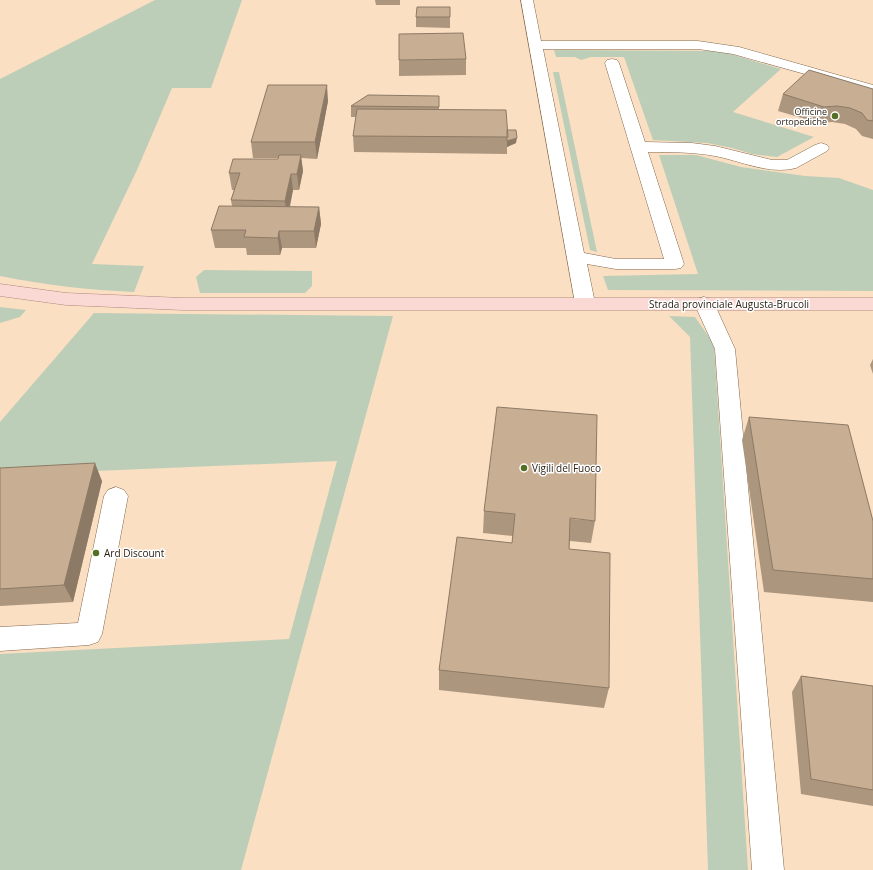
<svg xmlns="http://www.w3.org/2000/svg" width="873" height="870" viewBox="0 0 873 870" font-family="'Open Sans',sans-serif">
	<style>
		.green { fill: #bdceb8 }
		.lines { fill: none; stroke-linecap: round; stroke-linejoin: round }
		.minor-casing { stroke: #81684e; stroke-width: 1 }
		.major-casing { stroke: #b0877f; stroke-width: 1 }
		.minor { fill: #fff; fill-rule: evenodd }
		.major { fill: #fad8d4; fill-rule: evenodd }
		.wall { fill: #ac967e }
		.shaded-wall { fill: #8c7a66 }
		.building { fill: #c8ae92; stroke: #8c7a66 }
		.poi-dot { fill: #536f23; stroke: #fff; stroke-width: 1.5 }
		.labels { text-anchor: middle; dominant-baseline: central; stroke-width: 3; stroke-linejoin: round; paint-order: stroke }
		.far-poi-label { font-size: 9px; fill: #2b2116; stroke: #fff; text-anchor: end }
		.street-label { font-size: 10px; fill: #2b2116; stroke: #fff }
		.poi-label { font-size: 10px; fill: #2b2116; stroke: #fff; text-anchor: start }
	</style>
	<rect width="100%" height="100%" fill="#fbdfc2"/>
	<path class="green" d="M155 0H242L211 88H172L137 170 92 264 144 266 134 292C89 290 45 285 0 276V79Z
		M554 50 712 51 724 52 781 69 733 112 814 137 777 157 752 154 732 148 707 143 653 140 624 57H591L581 60 575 57H556Z
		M553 72H559L597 252 590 250Z
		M659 155H696L741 167 805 176 839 178 873 190V291L608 290 603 276 698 274Z
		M204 270 312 271V286L305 293H200L196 277Z
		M0 307 26 310 20 317 0 323Z
		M94 313 393 316 241 870H0V654L289 639 337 461 0 475V422Z
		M669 316 695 317 714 344 748 870H708L690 337Z"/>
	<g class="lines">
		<defs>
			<path id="minor" d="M521 0H533L541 41H698L739 47 873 85V93L733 54 698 49H543L584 253 616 259H664L605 63 607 60 612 59 617 60 619 63 645 142 692 143 715 146 772 160H787L815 145 821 143 827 145 829 148 827 151 796 168C769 175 741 161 715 156 693 152 670 152 648 152L684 264 681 268 675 269H616L587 264 595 303 592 307 585 309 578 307 575 303Z
				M704 297 711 299 714 303 735 349 784 870H752L715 349 694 303 697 299Z
				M116 487 124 490 128 496 102 634 98 642 89 645 0 651V627L78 623 104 496 108 490Z"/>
			<path id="major" d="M0 284 66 293 183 298H873V310H183L66 305 0 296Z"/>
		</defs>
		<use href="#minor" class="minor-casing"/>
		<use href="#major" class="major-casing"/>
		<use href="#minor" class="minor"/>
		<use href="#major" class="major"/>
	</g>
	<path class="wall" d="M375 0H400V5H376Z
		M450 7V28L416 27V17Z
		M466 59V75L399 76V60Z
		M873 89V139L862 136 856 129 845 124 832 122 819 123 778 111 783 94Z
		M439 96V110L507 130 516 143 507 147V154L354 152 353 136 356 117H351V106Z
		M328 101 317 159 301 158 303 171 299 190H293L290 207H319L321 224 316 248H282L280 255H247L246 248H215L211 230 232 206 231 200 234 190H232L229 173 278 159V158H253L251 142Z
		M873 359V374L870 365Z
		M749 417 873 521V602L764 592 742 440Z
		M0 468 102 481 73 602 0 606Z
		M484 511 595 521 591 543 570 541 569 549 609 688 604 708 439 690V670L512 543 513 536 483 533Z
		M801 676 873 686V806L801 794 792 692Z"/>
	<path class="shaded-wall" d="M327 85 328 101 317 159 315 142Z
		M517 138 516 143 507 147V141Z
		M301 155 303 171 299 190 297 174Z
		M291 174 293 190 287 218 285 201Z
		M319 207 321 224 316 248 314 231Z
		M279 231 282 248 280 255 278 238Z
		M95 463 102 481 73 602 64 585Z"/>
	<path class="building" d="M417 7H450V17H416Z
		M463 33 466 59 399 60V34Z
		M809 70 873 89V121L867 120 862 113 850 108 837 106 824 107 783 94Z
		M268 85H327L315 142H251Z
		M368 95 439 96V107L351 106Z
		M357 109 506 110 508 137 353 136Z
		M507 130H516L517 138 507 141Z
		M279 155H301L297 174H291L285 201 231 200 240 173H229L233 159H278Z
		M219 206 319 207 314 231H279L278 238 244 237 246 230H211Z
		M497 407 597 415 595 521 570 518 569 549 610 553 609 688 439 670 457 537 512 543 515 514 484 511Z
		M749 417 848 425 873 521V579L773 570Z
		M95 463 64 585 0 589V468Z
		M801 676 873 686V790L811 779Z"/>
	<g class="poi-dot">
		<circle cx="835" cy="116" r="4"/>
		<circle cx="524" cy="468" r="4"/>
		<circle cx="96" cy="553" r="4"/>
	</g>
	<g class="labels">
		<g class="far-poi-label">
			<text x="827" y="111">Officine<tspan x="827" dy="10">ortopediche</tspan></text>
		</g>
		<g class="street-label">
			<text x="729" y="304">Strada provinciale Augusta-Brucoli</text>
		</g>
		<g class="poi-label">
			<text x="532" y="468">Vigili del Fuoco</text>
			<text x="104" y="553">Ard Discount</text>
		</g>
	</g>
</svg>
